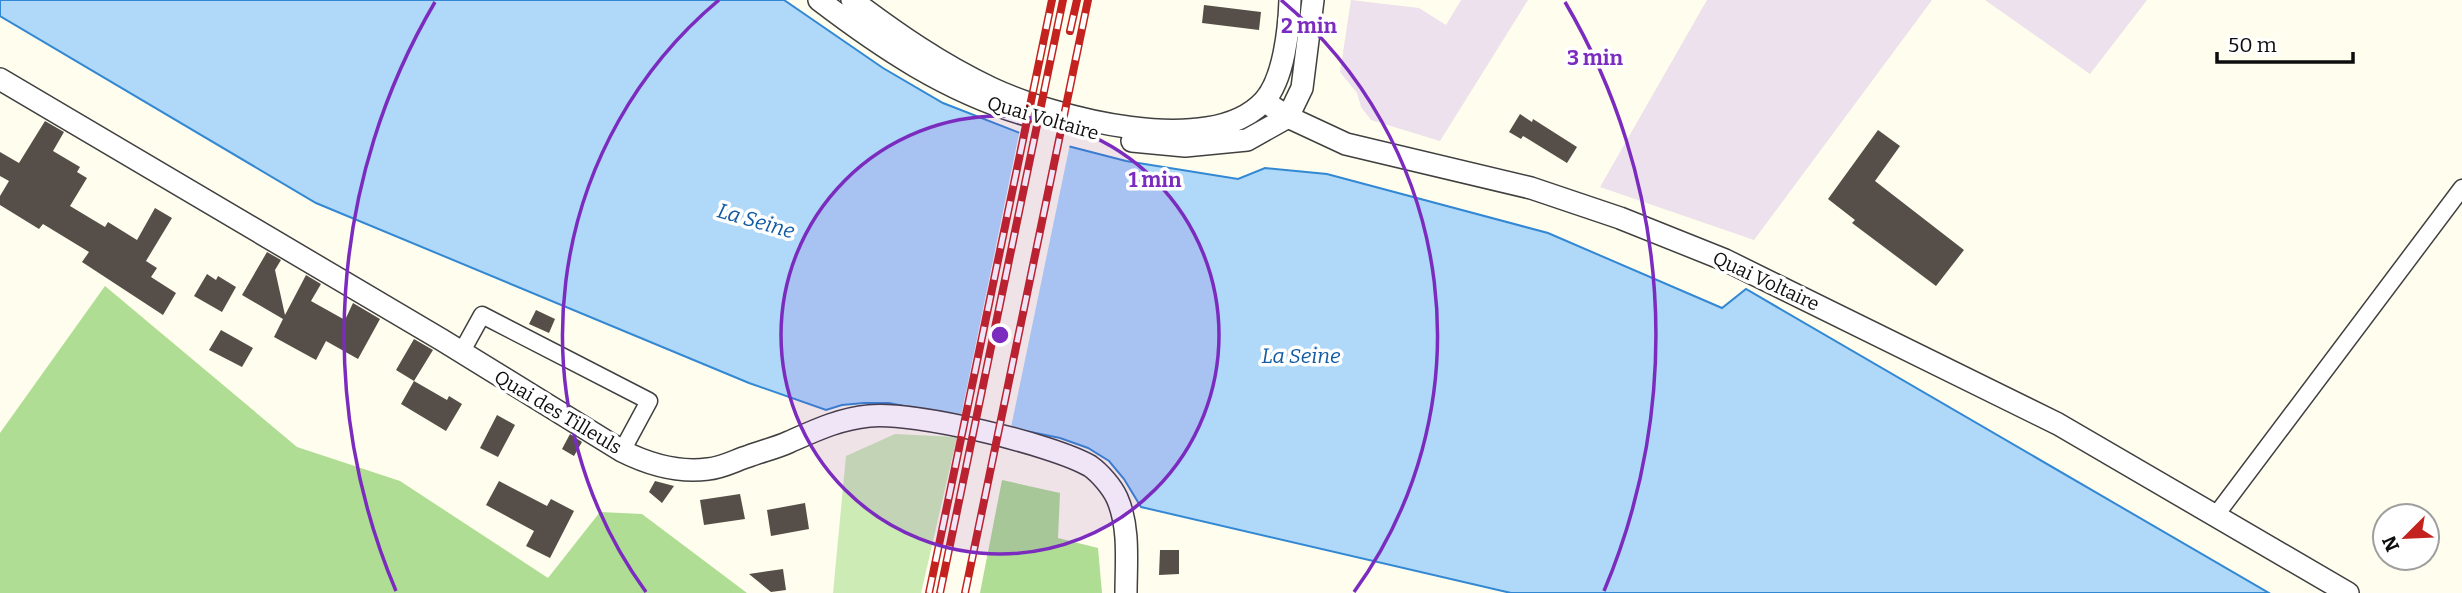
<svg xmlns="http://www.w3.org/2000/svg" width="2462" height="593" viewBox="0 0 2462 593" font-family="Bitter,serif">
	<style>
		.industrial { fill: #ece1ec }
		.green { fill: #cdebb5 }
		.forest { fill: #afdd94 }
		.water { fill: #afd8f9; stroke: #3388d3; stroke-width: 2 }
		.pier { fill: #fffded }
		.building { fill: #564f49 }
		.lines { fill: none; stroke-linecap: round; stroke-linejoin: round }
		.minor-casing { stroke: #404040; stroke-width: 19 }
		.tertiary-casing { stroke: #404040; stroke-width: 24 }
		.minor { stroke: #fff; stroke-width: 16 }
		.tertiary { stroke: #fff; stroke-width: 21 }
		.rail-casing { stroke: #c3221f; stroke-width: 8 }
		.rail { stroke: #fff; stroke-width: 5; stroke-dasharray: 16; stroke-linecap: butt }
		.ring { fill: none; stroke: #7b2cbf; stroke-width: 3.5 }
		.labels { text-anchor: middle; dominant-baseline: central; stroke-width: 7; stroke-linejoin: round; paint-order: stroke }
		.street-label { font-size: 19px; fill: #0d0d0d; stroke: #fff }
		.water-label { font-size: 21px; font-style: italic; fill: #115aa4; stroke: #fff }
		.centre { fill: #7b2cbf; stroke: #fff; stroke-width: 3.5 }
		.ring-label { font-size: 21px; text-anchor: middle; font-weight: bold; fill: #7b2cbf; stroke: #fff; stroke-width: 7; stroke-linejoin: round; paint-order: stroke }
	</style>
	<rect width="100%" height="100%" fill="#fffded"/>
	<path class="industrial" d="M1351 0 1419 8 1446 25 1461 0H1528L1440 141 1371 120 1361 107 1357 93 1340 72Z
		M1707 0H1932L1754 240 1600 187Z
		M1985 0H2147L2090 74Z"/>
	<path class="green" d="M895 434 957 437 921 593H833L846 456Z"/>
	<path class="forest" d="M105 286 297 447 400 481 548 578 600 512 642 514 747 593H0V433Z
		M1002 480 1060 493 1058 538 1098 548 1102 593H980Z"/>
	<path class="water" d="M0 0H784L883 68 943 103 1025 135 1126 161 1238 179 1265 168 1327 174 1548 233 1722 308 1746 289 2269 593H1511L1141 507 1124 479 1109 461 1088 448 1060 438 889 403H864L842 405 826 410 749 383 316 203 0 16Z"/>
	<path class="pier" d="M1020 129 1070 144 1010 432 960 421Z"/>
	<path class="building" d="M1204 5 1261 12 1259 30 1202 23Z
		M1520 114 1532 122 1533 119 1577 147 1567 163 1523 136 1521 139 1509 132Z
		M45 121 64 132 53 151 80 167 77 172 87 178 70 206 105 227 108 222 137 240 155 208 172 218 146 261 157 268 151 277 176 293 163 315 82 262 89 252 43 224 39 229 0 205V196L9 181 0 176V152L19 163Z
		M1878 130 1900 146 1875 181 1964 250 1936 286 1852 223 1855 220 1828 199Z
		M267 252 281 260 275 270 285 315 306 275 321 284 311 301 345 320 353 303 380 319 358 359 326 341 316 360 274 337 283 319 242 295Z
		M207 274 216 280 218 276 236 287 222 312 194 296Z
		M536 310 555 319 549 333 529 324Z
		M221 330 253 348 242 367 209 350Z
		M414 339 433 350 414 381 396 370Z
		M414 381 447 400 449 396 462 404 446 431 401 404Z
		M497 415 515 425 498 457 480 448Z
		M570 434 582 442 574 456 562 449Z
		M499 481 547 506 551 499 574 511 550 558 526 546 534 531 486 505Z
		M655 481 674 486 662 503 649 492Z
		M740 494 745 519 704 525 700 500Z
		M805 503 809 529 771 536 767 510Z
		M1160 550H1179V574L1159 575Z
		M783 569 786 590 771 592 749 574Z"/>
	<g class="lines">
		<defs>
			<path id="minor" d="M461 353 482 315 649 401 622 451
				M2216 515 2462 188"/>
			<path id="tertiary" d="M819 0C882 48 946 91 1023 114
				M852 0C896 33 940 64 991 88 1053 117 1210 160 1264 101 1284 79 1289 29 1290 0
				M0 79 442 340 622 451C648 464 678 473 708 469 722 468 736 460 749 456 762 451 776 448 789 442 816 430 839 419 869 416 913 411 1052 444 1090 466 1100 473 1112 487 1117 498 1130 527 1126 563 1126 593
				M1264 101 1288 117 1346 144 1531 188 1620 218 1725 260 2058 424 2348 593
				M1288 117 1302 88 1313 0
				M1132 141 1185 146 1247 140 1288 117"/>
		</defs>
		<use href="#minor" class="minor-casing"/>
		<use href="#tertiary" class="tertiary-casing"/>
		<use href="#minor" class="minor"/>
		<use href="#tertiary" class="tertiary"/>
		<defs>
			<path id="rail" d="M1070 31 1077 0
				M929 593 1052 0
				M940 593 1063 0
				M965 593 1088 0"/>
		</defs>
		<use href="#rail" class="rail-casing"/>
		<use href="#rail" class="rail"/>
	</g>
	<circle cx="1000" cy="335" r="219" fill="#7b2cbf" fill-opacity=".12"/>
	<g class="ring">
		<circle cx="1000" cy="335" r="219"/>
		<path d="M646 592A437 437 0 0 1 719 0M1281 0A437 437 0 0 1 1354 592"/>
		<path d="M396 591A656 656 0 0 1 435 2M1565 2A656 656 0 0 1 1604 591"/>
	</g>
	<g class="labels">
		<g class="street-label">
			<text transform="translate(1043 118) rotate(16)">Quai Voltaire</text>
			<text transform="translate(1766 281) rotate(25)">Quai Voltaire</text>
			<text transform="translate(558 412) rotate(31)">Quai des Tilleuls</text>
		</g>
		<g class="water-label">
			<text transform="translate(756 221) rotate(16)">La Seine</text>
			<text x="1301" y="356">La Seine</text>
		</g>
	</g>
	<circle cx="1000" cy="335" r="10" class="centre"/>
	<g class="ring-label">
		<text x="1309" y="33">2 min</text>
		<text x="1595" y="65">3 min</text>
		<text x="1155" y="187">1 min</text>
	</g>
	<g transform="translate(2406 537) rotate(246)"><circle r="33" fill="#ffffff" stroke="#9e9e9e" stroke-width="2"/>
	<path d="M0-5L12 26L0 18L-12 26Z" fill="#c3221f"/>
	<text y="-10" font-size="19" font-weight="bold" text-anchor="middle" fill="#0d0d0d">N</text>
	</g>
	<path d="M2217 52v10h136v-10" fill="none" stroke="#0d0d0d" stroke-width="3.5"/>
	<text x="2228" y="52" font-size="21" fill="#0d0d0d" stroke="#ffffff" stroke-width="5" paint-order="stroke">50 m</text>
</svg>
